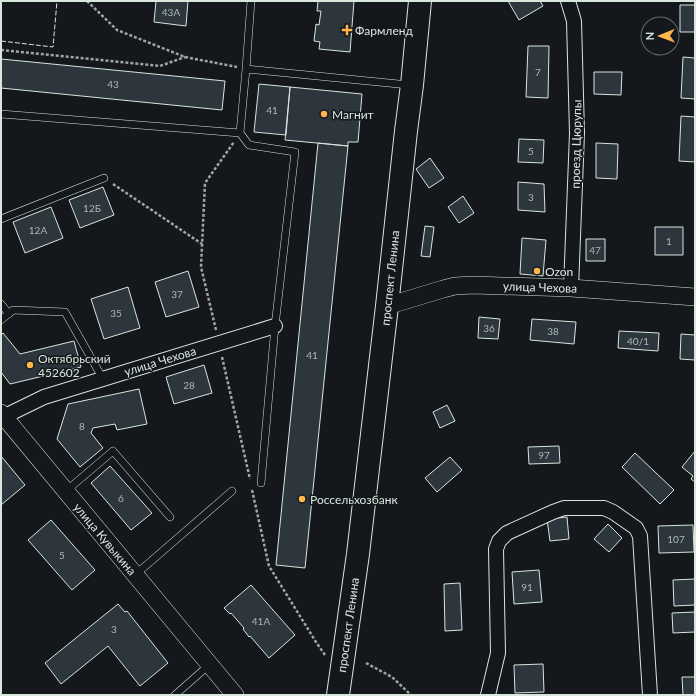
<svg xmlns="http://www.w3.org/2000/svg" width="696" height="696" viewBox="0 0 696 696" font-family="Lato,sans-serif">
	<style>
		.building { fill: #2c363c; stroke: #d8e6dc }
		.lines { fill: none; stroke-linecap: round; stroke-linejoin: round }
		.service-casing { stroke: #d8e6dc; stroke-width: 8 }
		.minor-casing { stroke: #d8e6dc; stroke-width: 16 }
		.tertiary-casing { stroke: #d8e6dc; stroke-width: 18 }
		.primary-casing { stroke: #d8e6dc; stroke-width: 24 }
		.path { stroke: #9da8a2; stroke-width: 2.5; stroke-dasharray: 3 2; stroke-linecap: butt }
		.service { stroke: #14181c; stroke-width: 7 }
		.minor { stroke: #14181c; stroke-width: 14 }
		.tertiary { stroke: #14181c; stroke-width: 17 }
		.primary { stroke: #14181c; stroke-width: 22 }
		.fence { stroke: #d8e6dc; stroke-width: 1; stroke-dasharray: 5 2; stroke-linecap: butt }
		.poi-dot { fill: #ffb74d; stroke: #14181c; stroke-width: 1.5 }
		.labels { text-anchor: middle; dominant-baseline: central; stroke-width: 3; stroke-linejoin: round; paint-order: stroke }
		.number-label { font-size: 10px; fill: #adbab4 }
		.poi-label { font-size: 12px; fill: #d8e6dc; stroke: #14181c; text-anchor: start }
		.street-label { font-size: 12px; fill: #d8e6dc; stroke: #14181c }
	</style>
	<rect width="100%" height="100%" fill="#14181c"/>
	<path class="building" d="M156 1H188L186 26 154 22Z
		M318 1H354L350 52 319 49 320 42 314 41 316 24 319 25 321 11H317Z
		M508 1H540L543 6 519 20Z
		M680 5H695V32H680Z
		M528 46H549L548 98 526 97Z
		M683 57 695 58V99L681 98Z
		M1 59 225 81 222 110 1 88Z
		M594 72H622L621 95 594 94Z
		M259 84 290 87 286 135 254 132Z
		M290 87 362 94 358 142H348V146L285 140Z
		M681 116 695 117V162L679 161Z
		M519 139 544 140 543 163 518 162Z
		M318 143 348 146 305 568 276 565Z
		M596 143 618 144 617 179 596 178Z
		M430 158 444 178 429 188 416 169Z
		M518 182 544 184 545 212 518 210Z
		M103 187 114 215 80 228 69 200Z
		M463 196 474 213 459 223 448 207Z
		M51 207 63 238 25 253 13 222Z
		M425 226 434 227 430 257 421 256Z
		M655 227H683V255H655Z
		M522 238 546 240 543 276 520 274Z
		M586 239H605V261H586Z
		M188 271 199 307 166 317 155 282Z
		M128 287 140 328 104 339 91 299Z
		M479 317 500 319 498 339 478 338Z
		M532 319 576 322 574 344 530 340Z
		M619 331 659 333 658 351 618 348Z
		M3 333 20 354 74 341 81 367 10 384 1 372V335Z
		M681 334 695 335V360L680 359Z
		M204 365 212 393 174 404 166 377Z
		M139 389 147 424 117 430 115 424 93 428 91 433 103 448 80 467 57 439 68 404Z
		M447 405 455 421 440 428 433 412Z
		M559 446 560 463 529 464 528 447Z
		M695 451V482L691 479 693 476 682 467Z
		M635 453 674 490 660 504 622 467Z
		M1 456 25 485 1 505Z
		M450 457 462 470 437 492 425 478Z
		M110 466 152 513 131 530 91 483Z
		M567 517 569 539 550 541 547 519Z
		M51 520 95 570 72 590 28 540Z
		M608 524 622 538 609 552 594 539Z
		M693 525 694 552 659 553 658 526Z
		M539 570 542 602 514 604 512 572Z
		M695 579V605L674 606 673 580Z
		M460 583 462 630 445 631 444 584Z
		M251 585 295 635 269 658 250 636 249 637 243 629 244 628 231 613 230 614 224 608Z
		M118 604 125 612 127 611 168 663 140 686 108 646 61 684 45 663Z
		M695 612V632L673 633 672 613Z
		M543 664 544 692 515 693 514 665Z
		M682 677H695V695H683Z"/>
	<g class="lines">
		<defs>
			<path id="service" d="M251 1 246 69 240 133 249 145 295 152 275 326 261 483
				M246 69 409 85
				M1 114 240 133
				M1 219 104 178
				M1 304 9 314
				M1 320 13 310 65 312 103 379
				M66 491 113 451 170 517
				M135 575 232 491
				M175 695 209 665"/>
			<path id="minor" d="M568 1 574 21 577 133 571 288
				M1 418 44 397 275 326
				M488 695 498 653 496 549 499 541 507 533 553 512 564 508H604L613 512 636 528 640 536 650 695"/>
			<path id="tertiary" d="M387 306 443 289 455 286 473 285 571 288 695 297
				M1 413 210 665 235 695"/>
			<path id="primary" d="M338 695 358 554 387 306 406 131 412 85 420 1"/>
		</defs>
		<use href="#service" class="service-casing"/>
		<use href="#minor" class="minor-casing"/>
		<use href="#tertiary" class="tertiary-casing"/>
		<use href="#primary" class="primary-casing"/>
		<path class="path" d="M87 1 117 30 185 57 237 67
			M1 50 160 66 185 57
			M113 184 202 244
			M216 330 201 267 205 183 234 142
			M222 357 250 479
			M252 490 269 566 316 642 325 655
			M366 663 392 677 411 695"/>
		<use href="#service" class="service"/>
		<use href="#minor" class="minor"/>
		<use href="#tertiary" class="tertiary"/>
		<use href="#primary" class="primary"/>
		<path class="fence" d="M1 41 53 47 57 1"/>
	</g>
	<g class="poi-dot">
		<path d="M345 24h4v4h4v4h-4v4h-4v-4h-4v-4h4z"/>
		<circle cx="324" cy="114" r="4"/>
		<circle cx="537" cy="271" r="4"/>
		<circle cx="30" cy="365" r="4"/>
		<circle cx="302" cy="499" r="4"/>
	</g>
	<g class="labels">
		<g class="number-label">
			<text x="171" y="12">43А</text>
			<text x="538" y="72">7</text>
			<text x="113" y="84">43</text>
			<text x="272" y="110">41</text>
			<text x="531" y="151">5</text>
			<text x="531" y="197">3</text>
			<text x="92" y="208">12Б</text>
			<text x="38" y="230">12А</text>
			<text x="669" y="241">1</text>
			<text x="595" y="250">47</text>
			<text x="177" y="294">37</text>
			<text x="116" y="313">35</text>
			<text x="489" y="328">36</text>
			<text x="553" y="331">38</text>
			<text x="638" y="341">40/1</text>
			<text x="312" y="355">41</text>
			<text x="189" y="385">28</text>
			<text x="82" y="426">8</text>
			<text x="544" y="455">97</text>
			<text x="121" y="498">6</text>
			<text x="676" y="539">107</text>
			<text x="62" y="555">5</text>
			<text x="527" y="587">91</text>
			<text x="261" y="621">41А</text>
			<text x="114" y="629">3</text>
		</g>
		<g class="poi-label">
			<text x="355" y="30">Фармленд</text>
			<text x="332" y="114">Магнит</text>
			<text x="545" y="271">Ozon</text>
			<text x="38" y="358">Октябрьский<tspan x="38" dy="14">452602</tspan></text>
			<text x="310" y="499">Россельхозбанк</text>
		</g>
		<g class="street-label">
			<text transform="translate(576 144) rotate(-89)">проезд Цюрупы</text>
			<text transform="translate(390 278) rotate(-84)">проспект Ленина</text>
			<text transform="translate(540 287) rotate(2)">улица Чехова</text>
			<text transform="translate(160 361) rotate(-17)">улица Чехова</text>
			<text transform="translate(105 539) rotate(50)">улица Кувыкина</text>
			<text transform="translate(348 625) rotate(-82)">проспект Ленина</text>
		</g>
	</g>
	<rect width="696" height="696" fill="none" stroke="#d8e6dc" stroke-width="4"/>
	<g transform="translate(660 36) rotate(269)"><circle r="19" fill="#14181c" stroke="#626a69"/>
	<path d="M0-3L7 15L0 10L-7 15Z" fill="#ffb74d"/>
	<text y="-6" font-size="11" font-weight="bold" text-anchor="middle" fill="#d8e6dc">N</text>
	</g>
</svg>
